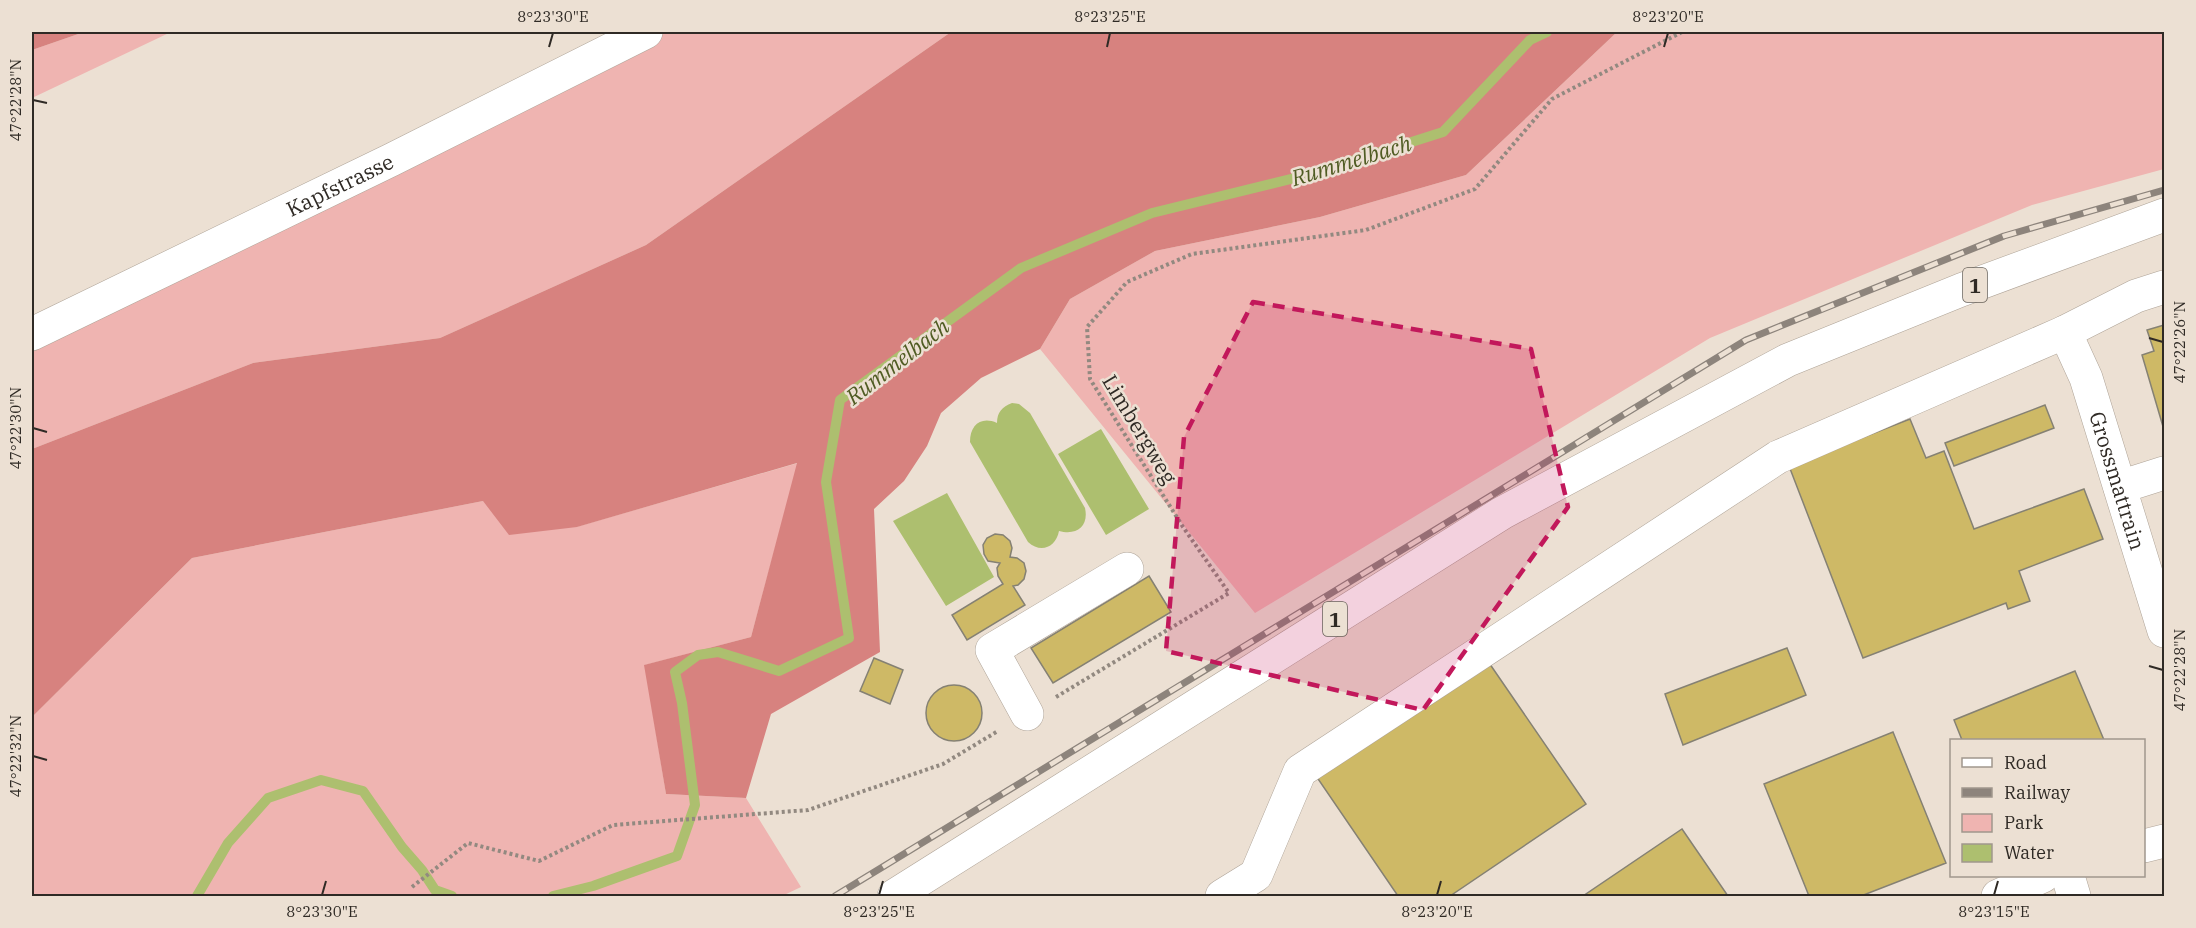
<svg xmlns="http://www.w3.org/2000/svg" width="2196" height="928" viewBox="0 0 2196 928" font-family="'IBM Plex Serif',serif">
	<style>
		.green { fill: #efb4b1 }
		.forest { fill: #d7827f }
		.water { fill: #adbf6f }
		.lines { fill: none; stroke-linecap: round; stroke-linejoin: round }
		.stream { stroke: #adbf6f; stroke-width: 10 }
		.building { fill: #ceb966; stroke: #858173; stroke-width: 1.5 }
		.minor-casing { stroke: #afa498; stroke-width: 34 }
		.major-casing { stroke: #afa498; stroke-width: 34 }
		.path { stroke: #928980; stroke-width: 4; stroke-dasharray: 3 3; stroke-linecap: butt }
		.minor { stroke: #fff; stroke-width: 33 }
		.major { stroke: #fff; stroke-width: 33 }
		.rail-casing { stroke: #8d847c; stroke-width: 7 }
		.rail { stroke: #ece0d3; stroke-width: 4.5; stroke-dasharray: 14; stroke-linecap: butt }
		.marked { fill: #c2185b; fill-opacity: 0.2; stroke: #c2185b; stroke-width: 4.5; stroke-dasharray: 12 8; stroke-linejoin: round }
		.ticks { fill: none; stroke: #2f2a25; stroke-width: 2 }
		.labels { text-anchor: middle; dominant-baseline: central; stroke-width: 5; stroke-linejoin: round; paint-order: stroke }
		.shield { fill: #ece0d3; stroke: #686159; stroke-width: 1.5 }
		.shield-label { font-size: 20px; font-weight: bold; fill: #2f2a25 }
		.street-label { font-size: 21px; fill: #2f2a25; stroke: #ece0d3 }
		.water-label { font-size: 22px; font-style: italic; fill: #505c23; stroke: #ece0d3 }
		.neatline { fill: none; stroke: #2f2a25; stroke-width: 2 }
		.ticks-label { font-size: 15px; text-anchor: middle; fill: #2f2a25 }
	</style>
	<rect width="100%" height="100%" fill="#ece0d3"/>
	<path class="green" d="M84 32H171L32 98V50Z
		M646 32H951L646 245 440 338 253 363 32 449V334Z
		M1617 32H2164V169L2032 205 1710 338 1255 613 1040 349 1070 299 1155 251 1320 217 1466 175Z
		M798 463 751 637 645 665 666 794 746 798 801 887 782 896H32V717L192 558 483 501 576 527Z"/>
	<path class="forest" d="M32 32H84L32 50Z
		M951 32H1617L1466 175 1320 217 1155 251 1070 299 1040 349 981 378 941 413 927 446 904 481 874 509 880 652 771 714 746 798 666 794 644 665 751 637 797 463 577 527 509 535 483 501 192 558 32 717V449L253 363 440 338 646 245Z"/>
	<path class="water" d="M1012 403 1019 404 1030 413 1085 508C1089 526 1077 536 1059 531 1056 547 1041 554 1028 542L970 442C970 425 981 416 997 423 997 412 1002 407 1012 403Z
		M1101 429 1149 509 1106 535 1058 454Z
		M947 493 994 577 946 606 893 521Z"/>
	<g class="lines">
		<path class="stream" d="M197 896 228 843 268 798 321 780 363 791 402 847 422 870 435 890 452 896
			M553 896 593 886 677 856 695 805 682 703 675 672 698 655 718 652 779 671 849 638 826 482 840 400 1021 268 1152 213 1311 174 1443 132 1530 40 1547 32"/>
	</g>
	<path class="building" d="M2164 325V430L2142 355 2154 351 2147 330Z
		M2045 405 2054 428 1954 466 1945 443Z
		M1910 419 1926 458 1944 451 1974 529 2084 489 2103 539 2019 571 2030 601 2008 609 2006 603 1863 658 1789 466Z
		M995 534 1003 535 1010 541 1012 548 1010 557 1017 558 1024 563 1026 571 1024 579 1018 585 1013 586 1025 605 967 640 952 615 1003 584 998 576 997 568 1000 563 988 561 984 554 983 545 987 538Z
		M1149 576 1171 612 1053 683 1031 648Z
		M1787 648 1806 695 1683 745 1665 694Z
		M1485 657 1586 804 1450 896H1398L1314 773Z
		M874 658 903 670 890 704 860 691Z
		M2075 671 2104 740H1962L1954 720Z
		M926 713a28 28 0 1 1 56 0a28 28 0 1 1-56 0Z
		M1893 732 1946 863 1861 896H1809L1764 784Z
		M1682 829 1728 896H1583Z"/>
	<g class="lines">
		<defs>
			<g id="minor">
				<path id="s1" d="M2065 332 2086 378 2164 631"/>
				<path id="s2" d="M32 334 391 160 646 32"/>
				<path d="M2120 487 2164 473"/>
				<path d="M1027 714 992 650 1127 569"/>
				<path d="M2144 846 2164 841"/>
				<path d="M2068 876 2074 896"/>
				<path d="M1222 896 1256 875 1300 771 1778 457 2065 332 2136 296 2164 287"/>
				<path d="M1998 896 2043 876"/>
			</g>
			<path id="major" d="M894 896 1502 513 1788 360 1961 290 2164 215"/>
		</defs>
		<use href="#minor" class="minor-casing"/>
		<use href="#major" class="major-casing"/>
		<path class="path" d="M1056 697 1229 593 1183 527 1090 379 1087 327 1127 282 1192 254 1366 230 1475 189 1552 99 1682 32
			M412 887 468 843 539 861 613 825 808 810 943 764 998 731"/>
		<use href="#minor" class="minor"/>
		<use href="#major" class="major"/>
		<defs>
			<path id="rail" d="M835 896 1746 340 2004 236 2164 190"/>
		</defs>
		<use href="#rail" class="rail-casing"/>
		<use href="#rail" class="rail"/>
	</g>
	<path class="marked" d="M1253 302 1531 349 1568 507 1423 710 1166 651 1184 437Z"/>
	<path class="ticks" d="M549 47 553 33M1107 47 1110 33M1664 47 1668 33M33 100 47 103M2149 338 2163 342M33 428 47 432M2149 666 2163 670M33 756 47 760M322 895 326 881M879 895 883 881M1437 895 1441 881M1994 895 1998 881"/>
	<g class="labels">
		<g class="shield">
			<rect x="1963" y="268" width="24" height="34" rx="4.5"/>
			<rect x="1323" y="602" width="24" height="34" rx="4.5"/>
		</g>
		<g class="shield-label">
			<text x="1975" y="285">1</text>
			<text x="1335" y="619">1</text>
		</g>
		<g class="street-label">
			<text stroke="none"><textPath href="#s2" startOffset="342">Kapfstrasse</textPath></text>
			<text transform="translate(1140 429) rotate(59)">Limbergweg</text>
			<text stroke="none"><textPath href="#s1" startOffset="158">Grossmattrain</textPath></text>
		</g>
		<g class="water-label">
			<text transform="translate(1351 160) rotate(-17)">Rummelbach</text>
			<text transform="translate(897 361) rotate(-38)">Rummelbach</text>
		</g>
	</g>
	<rect width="2196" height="928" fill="none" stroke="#ece0d3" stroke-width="66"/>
	<rect x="1950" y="739" width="195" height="138" fill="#ece0d3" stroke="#a0978d" stroke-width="1.5"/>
	<rect x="1962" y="758" width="30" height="9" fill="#ffffff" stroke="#a0978d" stroke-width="1.5"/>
	<text x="2004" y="769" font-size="18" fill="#2f2a25">Road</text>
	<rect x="1962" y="788" width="30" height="9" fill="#8d847c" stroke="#a0978d" stroke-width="1.5"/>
	<text x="2004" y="799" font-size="18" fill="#2f2a25">Railway</text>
	<rect x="1962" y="814" width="30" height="18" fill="#efb4b1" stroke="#a0978d" stroke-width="1.5"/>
	<text x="2004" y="829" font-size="18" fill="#2f2a25">Park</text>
	<rect x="1962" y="844" width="30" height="18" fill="#adbf6f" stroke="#a0978d" stroke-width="1.5"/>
	<text x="2004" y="859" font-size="18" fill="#2f2a25">Water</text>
	<rect x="33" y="33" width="2130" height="862" class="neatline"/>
	<g class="ticks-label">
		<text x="553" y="22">8°23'30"E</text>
		<text x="1110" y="22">8°23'25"E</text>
		<text x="1668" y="22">8°23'20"E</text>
		<text transform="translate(16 100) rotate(-90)" y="5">47°22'28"N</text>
		<text transform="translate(2180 342) rotate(-90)" y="5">47°22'26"N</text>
		<text transform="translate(16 428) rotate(-90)" y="5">47°22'30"N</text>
		<text transform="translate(2180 670) rotate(-90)" y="5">47°22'28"N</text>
		<text transform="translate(16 756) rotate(-90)" y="5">47°22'32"N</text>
		<text x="322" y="917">8°23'30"E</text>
		<text x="879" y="917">8°23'25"E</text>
		<text x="1437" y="917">8°23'20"E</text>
		<text x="1994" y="917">8°23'15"E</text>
	</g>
</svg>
